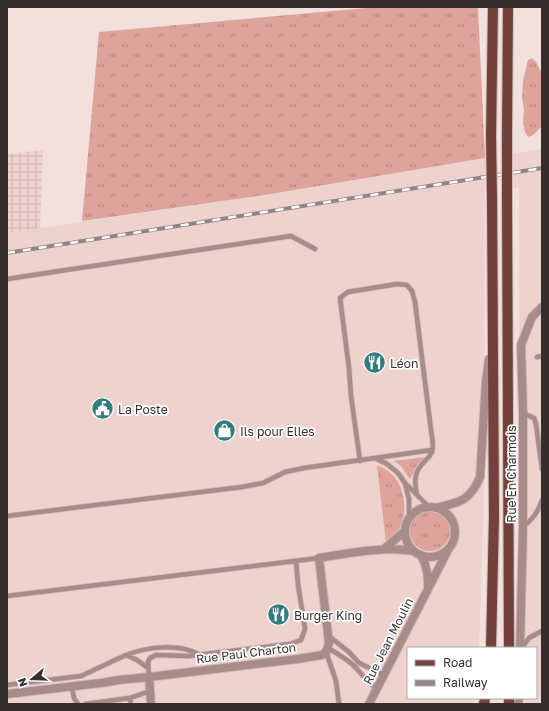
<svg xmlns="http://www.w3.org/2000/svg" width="549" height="711" viewBox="0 0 549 711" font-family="'Golos Text',sans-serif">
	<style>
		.built { fill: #edd2ce }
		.industrial { fill: url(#industrial-grid) }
		.grass { fill: url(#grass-tufts) }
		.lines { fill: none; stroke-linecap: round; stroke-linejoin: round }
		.lane-casing { stroke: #ccbcba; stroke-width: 6 }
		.street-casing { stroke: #ccbcba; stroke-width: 10 }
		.primary-casing { stroke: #ccbcba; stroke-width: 12 }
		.lane { stroke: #a98b87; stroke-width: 4.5 }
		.street { stroke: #a98b87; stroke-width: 8 }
		.primary { stroke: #74423c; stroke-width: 10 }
		.rail-casing { stroke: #928583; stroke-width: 4 }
		.rail { stroke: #fff; stroke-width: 2.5; stroke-dasharray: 8; stroke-linecap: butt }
		.primary-bridge-casing { stroke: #ccbcba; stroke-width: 12; stroke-linecap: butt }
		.primary-bridge { stroke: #74423c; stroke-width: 10 }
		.labels { text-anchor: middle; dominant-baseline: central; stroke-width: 3.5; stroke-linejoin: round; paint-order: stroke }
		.poi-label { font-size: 12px; fill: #352e2d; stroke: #fff; text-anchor: start }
		.street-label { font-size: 12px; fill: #352e2d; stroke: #fff }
	</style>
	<defs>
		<pattern id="industrial-grid" width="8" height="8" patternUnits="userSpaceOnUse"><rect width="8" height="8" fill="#edd2ce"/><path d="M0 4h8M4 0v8" fill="none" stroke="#ccb5b1"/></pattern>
		<pattern id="grass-tufts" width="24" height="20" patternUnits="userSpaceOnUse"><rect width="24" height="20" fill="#dea49c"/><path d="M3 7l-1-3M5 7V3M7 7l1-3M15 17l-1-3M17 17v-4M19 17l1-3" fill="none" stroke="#b58680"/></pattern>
	</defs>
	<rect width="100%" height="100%" fill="#f2e0dd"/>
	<path class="built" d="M542 149V704H525V698H536V648H524L519 294V188H511V154Z
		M485 158 484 495 479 648H408V698H474L473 704H7V233L271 194Z"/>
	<path class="industrial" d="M43 150 40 228 7 233V154Z"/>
	<path class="grass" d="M378 7H478L485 158 271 194 82 221 99 32Z
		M532 58 536 62 542 73V126L533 135 528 137 525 132 523 123 524 110 522 97 523 81 528 60Z
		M425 457V458L418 464 410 479 401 466 394 461Z
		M377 466C409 473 414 528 386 542Z
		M410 531a20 20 0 1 1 40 0a20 20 0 1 1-40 0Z"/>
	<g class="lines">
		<defs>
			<path id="lane" d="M7 279 291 236 315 249
				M537 357 542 356
				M523 413 534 418 536 424 542 469
				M375 458 432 450
				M360 461 351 396 349 368 340 298 348 292 397 284 407 285 412 291 415 302 431 430C432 436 434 446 432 452 430 457 427 459 424 462 414 472 414 482 417 495
				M405 483 409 499V518
				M7 516 242 487 263 483 285 472 304 468 375 458 387 464 398 473 405 483 429 507
				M523 527C533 519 538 512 542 500
				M7 596 319 558
				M330 637 349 652 359 663 384 675
				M328 648C336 653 345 658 352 664 361 672 366 682 377 688
				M522 648 529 638 542 631
				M326 652 336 681 339 704
				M126 655C147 647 178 643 198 654
				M149 677 148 662 150 658 156 655 188 656 290 644 301 640 305 629 298 584 296 561
				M7 685 81 676 126 655 137 660 148 668
				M72 687 74 698 78 704
				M130 698 150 691
				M85 704 130 698 131 704"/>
			<path id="street" d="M405 532a25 25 0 1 1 50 0a25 25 0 1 1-50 0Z
				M435 508C459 503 470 501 480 477L486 381 489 359
				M384 549 405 531
				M421 555C427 566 428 575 428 587
				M520 648 523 527V413L521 345 532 317 542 307
				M149 677 151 704
				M7 694 101 683 119 680 149 677 298 659 322 655 326 652 329 643 319 558C350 553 383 546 414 551
				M369 704 448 550
				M518 704 519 698"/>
			<path id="primary" d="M507 134 508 7
				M491 136 493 7
				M507 195 509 648
				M491 648 494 516 492 197
				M509 698V704
				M484 704 485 698"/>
		</defs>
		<use href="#lane" class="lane-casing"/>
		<use href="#street" class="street-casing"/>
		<use href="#primary" class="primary-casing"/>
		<use href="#lane" class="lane"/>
		<use href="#street" class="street"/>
		<use href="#primary" class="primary"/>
		<defs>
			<path id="rail" d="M7 253 542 168"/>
		</defs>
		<use href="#rail" class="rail-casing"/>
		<use href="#rail" class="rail"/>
		<defs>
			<path id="primary-bridge" d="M507 134V195
				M491 136 492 197"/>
		</defs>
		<use href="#primary-bridge" class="primary-bridge-casing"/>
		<use href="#primary-bridge" class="primary-bridge"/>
	</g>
	<defs>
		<symbol id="restaurant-disc" viewBox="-11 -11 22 22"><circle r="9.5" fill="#327b7e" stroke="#fff"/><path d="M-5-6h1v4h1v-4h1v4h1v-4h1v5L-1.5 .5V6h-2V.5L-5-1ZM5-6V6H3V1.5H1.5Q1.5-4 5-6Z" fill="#fff"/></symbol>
		<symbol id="civic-disc" viewBox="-11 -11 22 22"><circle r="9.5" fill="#327b7e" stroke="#fff"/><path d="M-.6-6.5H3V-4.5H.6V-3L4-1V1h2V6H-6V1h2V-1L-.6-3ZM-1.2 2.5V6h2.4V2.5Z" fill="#fff"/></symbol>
		<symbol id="shop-disc" viewBox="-11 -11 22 22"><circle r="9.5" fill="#327b7e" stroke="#fff"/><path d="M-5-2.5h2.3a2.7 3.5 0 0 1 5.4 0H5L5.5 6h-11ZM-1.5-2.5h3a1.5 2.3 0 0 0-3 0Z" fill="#fff"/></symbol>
	</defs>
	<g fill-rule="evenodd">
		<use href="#restaurant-disc" x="362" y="350" width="25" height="25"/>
		<use href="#civic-disc" x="90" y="396" width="25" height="25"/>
		<use href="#shop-disc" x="212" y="418" width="25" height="25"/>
		<use href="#restaurant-disc" x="266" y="602" width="25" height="25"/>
	</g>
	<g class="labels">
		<g class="poi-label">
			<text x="390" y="363">Léon</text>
			<text x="118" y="409">La Poste</text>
			<text x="240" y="431">Ils pour Elles</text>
			<text x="294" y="615">Burger King</text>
		</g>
		<g class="street-label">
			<text transform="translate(511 474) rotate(-90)">Rue En Charmois</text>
			<text transform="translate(388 641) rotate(-63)">Rue Jean Moulin</text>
			<text transform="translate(246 653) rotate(-7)">Rue Paul Charton</text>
		</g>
	</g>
	<rect width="549" height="711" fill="none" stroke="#352e2d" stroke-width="16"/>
	<rect x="407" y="647" width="130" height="52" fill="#ffffff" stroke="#aeabab"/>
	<rect x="415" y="660" width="20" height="6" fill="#74423c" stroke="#aeabab"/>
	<text x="443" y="667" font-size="12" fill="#352e2d">Road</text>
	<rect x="415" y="680" width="20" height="6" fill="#928583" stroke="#aeabab"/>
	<text x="443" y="687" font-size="12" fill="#352e2d">Railway</text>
	<g transform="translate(32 679) rotate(251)" stroke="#ffffff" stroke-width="3" paint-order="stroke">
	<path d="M0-3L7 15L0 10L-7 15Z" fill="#352e2d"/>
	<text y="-6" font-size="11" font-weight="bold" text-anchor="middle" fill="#352e2d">N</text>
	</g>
</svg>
